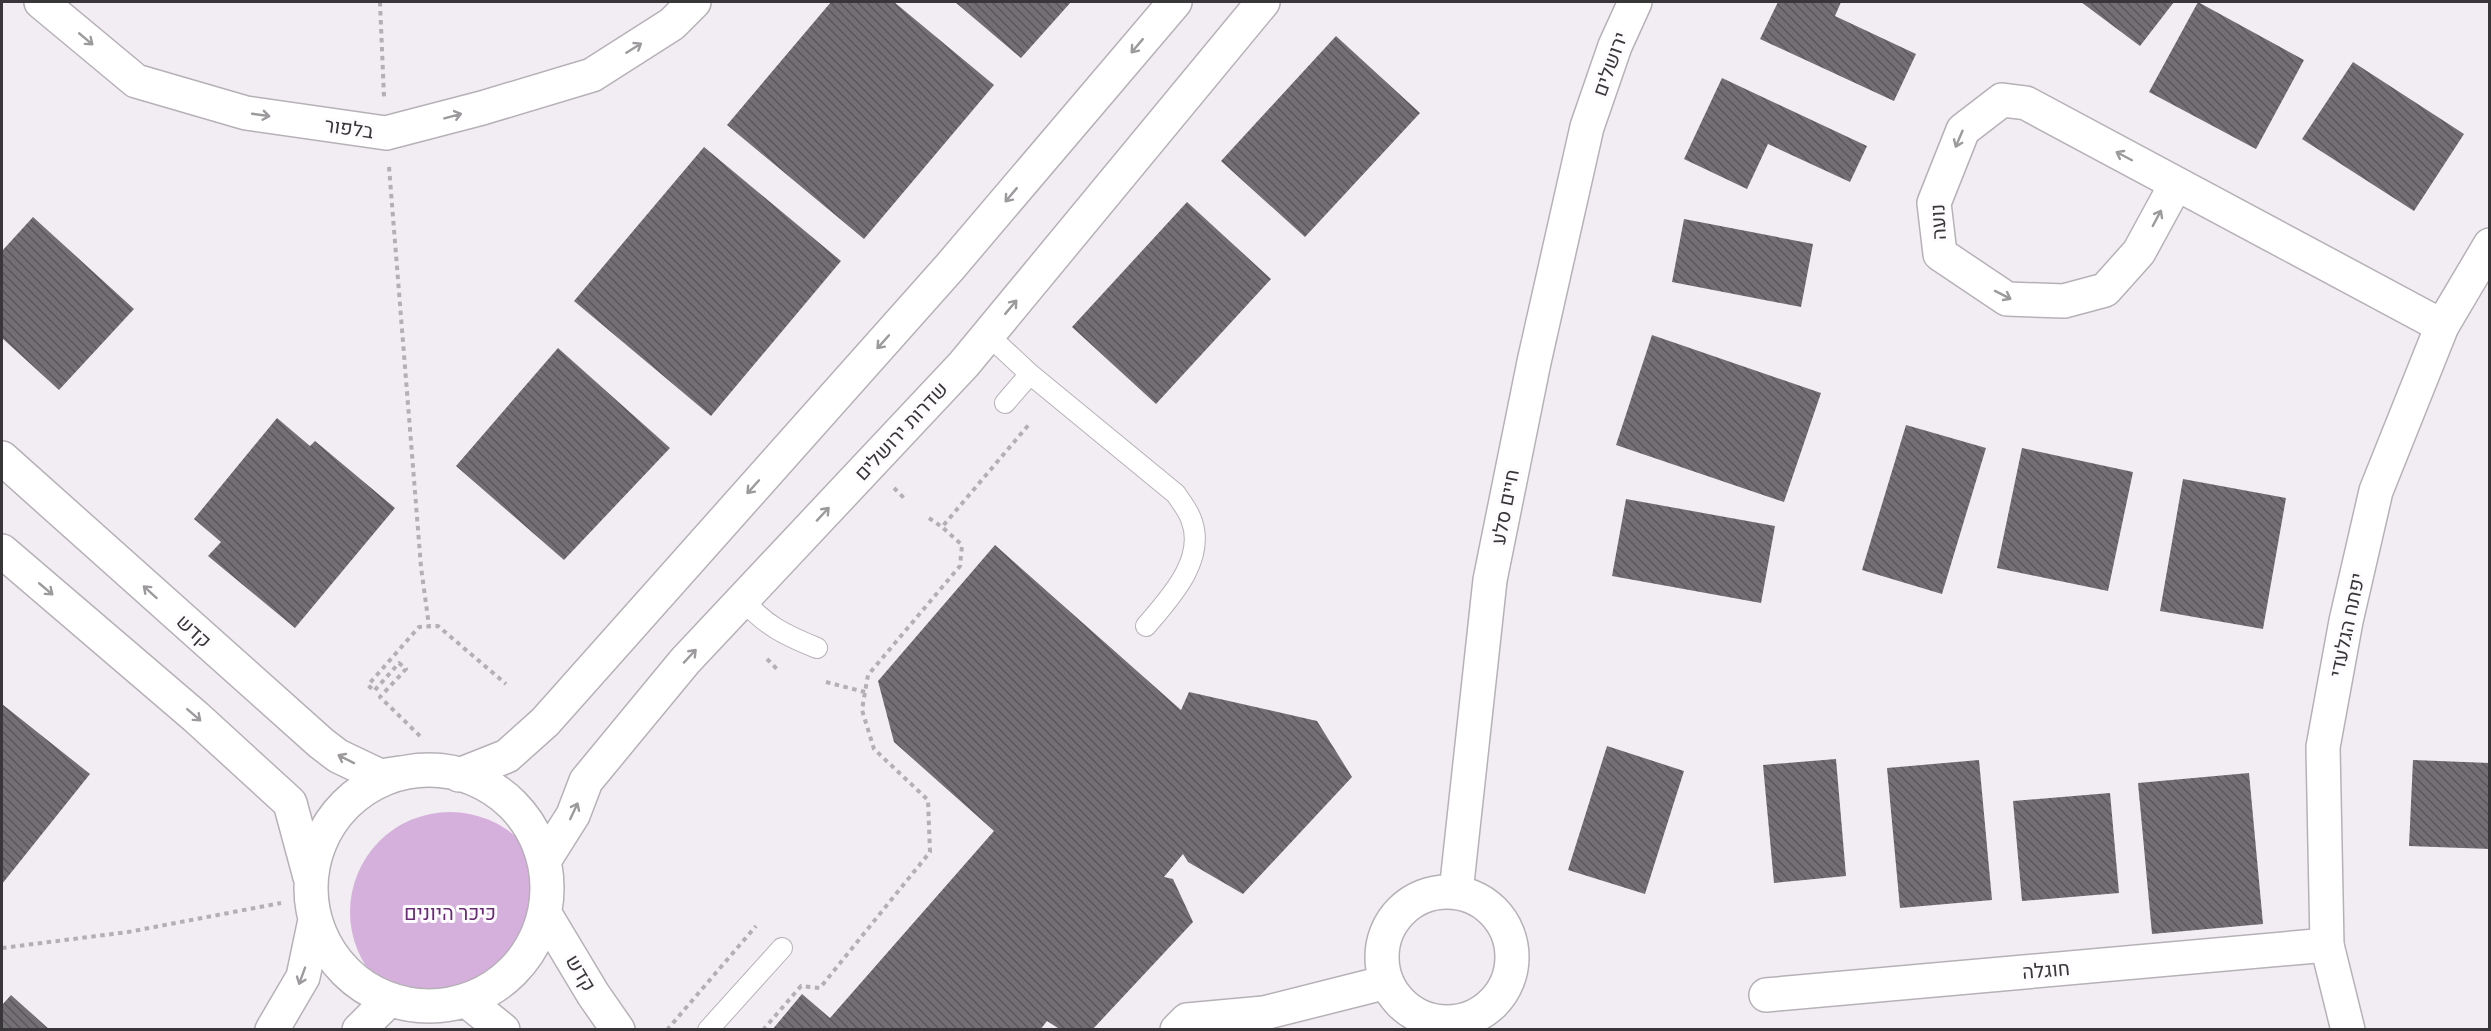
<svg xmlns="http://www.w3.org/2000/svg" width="2491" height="1031" viewBox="0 0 2491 1031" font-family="'Public Sans',Heebo,sans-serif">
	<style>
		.park { fill: #d6b0dc }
		.building { fill: url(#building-back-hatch) }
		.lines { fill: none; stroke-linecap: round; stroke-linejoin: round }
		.service-casing { stroke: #b6b1b7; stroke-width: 22 }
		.minor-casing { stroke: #b6b1b7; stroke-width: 36 }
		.tertiary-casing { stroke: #b6b1b7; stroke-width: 36 }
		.secondary-casing { stroke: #b6b1b7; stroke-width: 36 }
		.path { stroke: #b3afb3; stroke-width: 4; stroke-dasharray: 4.5 4.5; stroke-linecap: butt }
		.service { stroke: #fff; stroke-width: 20 }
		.minor { stroke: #fff; stroke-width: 33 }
		.tertiary { stroke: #fff; stroke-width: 33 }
		.secondary { stroke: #fff; stroke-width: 33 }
		.oneway { stroke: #9c9a9c }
		.labels { text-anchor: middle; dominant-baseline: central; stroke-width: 6; stroke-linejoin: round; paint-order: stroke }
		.street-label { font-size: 20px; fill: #383638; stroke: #fefbff }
		.park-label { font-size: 20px; fill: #6a2b75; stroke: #fefbff }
	</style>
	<defs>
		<pattern id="building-back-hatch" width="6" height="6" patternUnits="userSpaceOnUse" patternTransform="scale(1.5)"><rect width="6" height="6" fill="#736f74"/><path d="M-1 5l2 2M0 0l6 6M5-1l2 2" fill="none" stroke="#5a575b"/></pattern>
	</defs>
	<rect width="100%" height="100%" fill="#f2edf3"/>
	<path class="park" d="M350 912a100 100 0 1 1 200 0a100 100 0 1 1-200 0Z"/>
	<path class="building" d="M831 2H894L994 85 864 239 727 125Z
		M955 2H1071L1021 58Z
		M1778 2H1841L1835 16 1916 54 1894 101 1760 39Z
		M2081 2H2174L2140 46Z
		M2198 2 2304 60 2256 149 2149 92Z
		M1336 36 1420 113 1305 237 1221 161Z
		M2353 62 2464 134 2414 211 2302 139Z
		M1722 78 1867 146 1850 182 1768 144 1747 189 1684 159Z
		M704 147 841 261 711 416 574 301Z
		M1187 202 1271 279 1156 404 1072 327Z
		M33 217 134 309 59 390 2 338V251Z
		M1684 219 1813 244 1801 307 1672 282Z
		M1652 335 1821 393 1784 502 1616 445Z
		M558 348 670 448 564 560 456 466Z
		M277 418 310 446 315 441 395 508 295 628 208 556 221 542 194 519Z
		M1906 425 1986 448 1942 594 1862 570Z
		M2022 448 2133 472 2108 591 1997 568Z
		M2183 479 2286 498 2263 629 2160 611Z
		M1626 499 1775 526 1761 603 1612 576Z
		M995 545 1181 710 1189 692 1317 721 1352 777 1243 894 1188 862 1183 854 1164 877 1173 879 1193 922 1092 1030H1061L1047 1021 1040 1030H772L802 994 830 1018 994 831 894 742 878 681Z
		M2 704 90 774 2 884Z
		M1607 746 1684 771 1645 894 1568 870Z
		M1836 759 1846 876 1774 883 1763 765Z
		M1979 760 1992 900 1900 908 1887 768Z
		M2413 760 2490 763V849L2409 846Z
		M2249 773 2263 924 2152 934 2138 783Z
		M2110 793 2119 893 2022 901 2013 801Z
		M11 995 50 1030H2V1005Z"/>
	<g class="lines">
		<defs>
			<path id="service" d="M988 335 1030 374 1005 403
				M1030 374 1176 494C1181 502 1188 510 1191 519 1207 559 1170 598 1146 626
				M743 600C766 626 785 635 817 648
				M708 1030 782 948"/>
			<path id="minor" d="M41 2 136 81 246 113 386 133 482 108 592 75 672 24 694 2
				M2176 184 2139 252 2105 290 2064 301 2007 299 1940 254 1934 203 1963 130 2002 100 2026 103 2442 326
				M1456 892 1490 580 1534 362 1587 127 1615 46 1635 2
				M1382 957a65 65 0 1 1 130 0a65 65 0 1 1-130 0Z
				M1766 995 2327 945
				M1177 1030 1187 1020 1264 1013 1387 982"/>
			<path id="tertiary" d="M2348 1030 2327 945 2323 747 2346 621 2376 491 2442 326 2490 245"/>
			<path id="secondary" d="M2 458 321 743 338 756 380 776 400 773
				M2 551 196 717 290 803 310 877
				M311 888a118 118 0 1 1 236 0a118 118 0 1 1-236 0Z
				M459 775 507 756 545 722 949 268 1175 2
				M544 861 573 815 586 781 685 661 964 364 1263 2
				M545 914 593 994 618 1030
				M467 1001 503 1030
				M272 1030 303 977 315 920
				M359 1030 389 1000"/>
		</defs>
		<use href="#service" class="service-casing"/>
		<use href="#minor" class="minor-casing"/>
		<use href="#tertiary" class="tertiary-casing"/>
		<use href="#secondary" class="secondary-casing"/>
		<path class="path" d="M380 2 384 97
			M389 167 421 567 429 626
			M894 488 904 498
			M929 518 942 527
			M767 659 777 669
			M826 682 865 692
			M420 736 380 697 406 669 399 663 374 691 368 685 419 627 438 626 506 684
			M2 948 128 932 281 903
			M667 1030 756 926
			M763 1030 801 986 820 988 930 852 928 800 874 749 862 710 865 692 868 675 960 566 962 545 942 527 1031 422"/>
		<use href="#service" class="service"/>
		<use href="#minor" class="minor"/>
		<use href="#tertiary" class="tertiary"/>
		<use href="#secondary" class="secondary"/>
	</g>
	<defs><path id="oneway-shaft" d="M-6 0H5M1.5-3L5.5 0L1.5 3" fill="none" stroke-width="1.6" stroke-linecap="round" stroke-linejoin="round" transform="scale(1.5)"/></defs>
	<g class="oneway">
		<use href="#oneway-shaft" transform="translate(86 39) rotate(40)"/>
		<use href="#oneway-shaft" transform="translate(1137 46) rotate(130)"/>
		<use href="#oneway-shaft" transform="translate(634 48) rotate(-32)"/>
		<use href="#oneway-shaft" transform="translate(261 115) rotate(8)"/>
		<use href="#oneway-shaft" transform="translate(453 116) rotate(-15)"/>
		<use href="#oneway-shaft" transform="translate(1959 139) rotate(113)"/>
		<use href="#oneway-shaft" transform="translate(2124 156) rotate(-152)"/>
		<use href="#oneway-shaft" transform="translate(1011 195) rotate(130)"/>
		<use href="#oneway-shaft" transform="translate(2157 218) rotate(-62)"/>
		<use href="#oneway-shaft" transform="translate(2003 295) rotate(27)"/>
		<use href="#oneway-shaft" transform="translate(1011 307) rotate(-50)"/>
		<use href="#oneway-shaft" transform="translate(883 342) rotate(132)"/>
		<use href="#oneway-shaft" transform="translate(753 487) rotate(132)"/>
		<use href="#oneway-shaft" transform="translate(823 514) rotate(-47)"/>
		<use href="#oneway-shaft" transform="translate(46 589) rotate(40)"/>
		<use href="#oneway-shaft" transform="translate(150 592) rotate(-138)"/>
		<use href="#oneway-shaft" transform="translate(690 656) rotate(-47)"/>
		<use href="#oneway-shaft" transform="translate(194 715) rotate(41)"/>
		<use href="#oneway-shaft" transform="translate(346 759) rotate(-153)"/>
		<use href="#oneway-shaft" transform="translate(574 811) rotate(-65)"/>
		<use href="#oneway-shaft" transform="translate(302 976) rotate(110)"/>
	</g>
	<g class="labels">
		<g class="street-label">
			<text transform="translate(1610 64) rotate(-70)">ירושלים</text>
			<text transform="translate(349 128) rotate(8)">בלפור</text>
			<text transform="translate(1938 222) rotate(-93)">נועה</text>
			<text transform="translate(901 431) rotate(-47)">שדרות ירושלים</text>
			<text transform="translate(1505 507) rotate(-79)">חיים סלע</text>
			<text transform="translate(2347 625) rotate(-78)">יפתח הגלעדי</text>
			<text transform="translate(194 631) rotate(42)">קדש</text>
			<text transform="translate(2046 970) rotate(-5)">חוגלה</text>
			<text transform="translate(581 973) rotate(59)">קדש</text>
		</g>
		<g class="park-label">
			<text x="450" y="913">כיכר היונים</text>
		</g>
	</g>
	<rect width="2491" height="1031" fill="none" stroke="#383638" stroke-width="6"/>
</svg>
